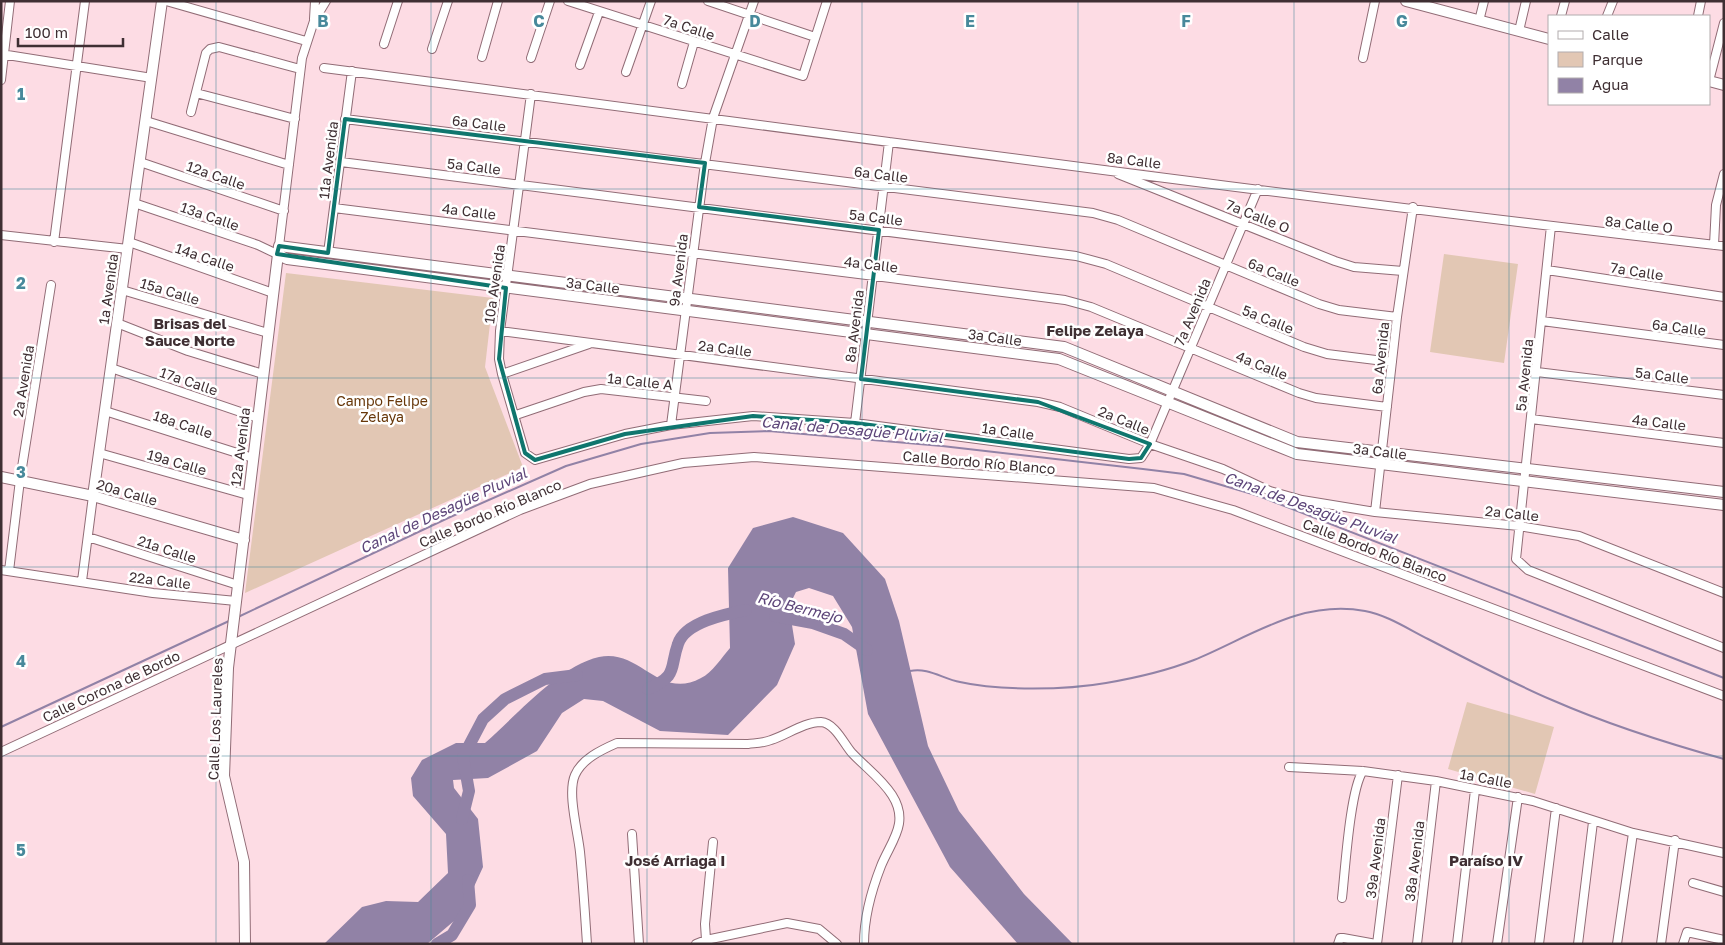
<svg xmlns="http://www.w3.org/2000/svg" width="1725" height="945" viewBox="0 0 1725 945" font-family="'Golos Text',sans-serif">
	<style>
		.green { fill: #e2c7b4 }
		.water { fill: #9182a6 }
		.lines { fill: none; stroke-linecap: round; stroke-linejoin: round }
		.stream { stroke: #9182a6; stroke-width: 2 }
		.river { stroke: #9182a6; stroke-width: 12 }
		.minor-casing { stroke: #916c76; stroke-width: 10 }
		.tertiary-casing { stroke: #916c76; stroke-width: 12 }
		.minor { stroke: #fff; stroke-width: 8 }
		.tertiary { stroke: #fff; stroke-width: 10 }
		.marked { fill: none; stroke: #0f766e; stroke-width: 4; stroke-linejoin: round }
		.grid { fill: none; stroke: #48899b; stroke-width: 1; stroke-opacity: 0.55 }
		.labels { text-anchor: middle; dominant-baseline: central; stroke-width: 5; stroke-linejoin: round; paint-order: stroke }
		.street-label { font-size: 14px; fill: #3f2f33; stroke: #fff }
		.park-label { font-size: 14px; fill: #673709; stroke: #fff }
		.neighbourhood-label { font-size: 15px; font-weight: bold; fill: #3f2f33; stroke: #fff }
		.water-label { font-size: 15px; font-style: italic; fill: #5c4478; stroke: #fff }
		.grid-label { font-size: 16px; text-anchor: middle; font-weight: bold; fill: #48899b; stroke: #fff; stroke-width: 5; stroke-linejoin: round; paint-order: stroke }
	</style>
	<rect width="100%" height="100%" fill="#fddce4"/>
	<path class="green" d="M1444 254 1518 264 1504 363 1430 352Z
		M286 273 493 298 485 367 523 467 245 593Z
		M1467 702 1554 727 1535 794 1448 769Z"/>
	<path class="water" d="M793 517 843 533 885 579 899 621 928 746 959 811 1024 894 1073 944H1018L950 867 868 714 852 627 833 596 809 588 796 592 789 606 795 644 777 685 728 735 660 731 603 701 584 699 562 713 537 751 488 778 453 780 454 788 478 819 483 867 461 915 427 944H324L362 907 386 901 418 902 448 873 446 834 413 796 411 778 422 760 456 743H485C517 715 559 666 599 657 640 648 659 701 701 678 712 673 722 657 730 648L728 568 753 528Z"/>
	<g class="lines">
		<path class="stream" d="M238 617 448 518 566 466 641 444 710 433 769 431 942 446 1143 469 1184 474 1259 496 1724 678
			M910 671C928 667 943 679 960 682 999 691 1067 690 1106 683 1135 678 1166 671 1194 660 1250 637 1301 599 1365 611 1387 615 1408 629 1428 639 1469 660 1510 682 1552 700 1607 724 1666 743 1724 759
			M1 727 229 621"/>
		<path class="river" d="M775 616 813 623 844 634 867 650
			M648 689C679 675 669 669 678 644 685 622 726 614 746 610
			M462 819 469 791 463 757 483 719 505 699 545 679 577 675
			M437 944 452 935 470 905 468 880"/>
		<defs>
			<path id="minor" d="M166 1 306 41
				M568 1 803 76 827 1
				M708 1 815 37
				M1561 16 1565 1
				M1607 16 1613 1
				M1698 16 1701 1
				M314 19 315 1
				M1479 21 1484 1
				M1519 31 1526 1
				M384 44 398 1
				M432 49 448 1
				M1 54 152 78
				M482 57 498 1
				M531 58 550 1
				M1363 58 1375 1
				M580 65 599 12
				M324 68C790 128 1256 193 1724 246
				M626 72 651 1
				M1 80 10 1
				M1709 81 1724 23
				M682 84 694 42
				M196 93 295 119
				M531 94 500 331 499 359 502 374 525 453 535 460 625 434 671 425 753 416 855 423 1129 459 1141 458 1150 444 1258 189
				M191 112 206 53 210 49 219 47 300 69
				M345 119 1093 213 1118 220 1319 304 1339 310 1397 317
				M146 121 289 165
				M140 162 284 211
				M341 162 1076 256 1106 264 1304 347 1327 354 1392 362
				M1118 174 1335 261 1354 267 1403 271
				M134 203 258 245 277 254
				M334 208 1065 300 1091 307 1299 393 1316 398 1387 407
				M1551 226 1516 559 1528 570 1724 648
				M1 235 128 249
				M54 242 85 1
				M129 242 273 293
				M1714 245 1716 205 1724 174
				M279 246 302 58 314 21 326 1
				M328 253 352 71
				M1547 270 1724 297
				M122 290 268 333
				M1542 321 1724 345
				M117 323 188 351 263 374
				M500 331 1038 402 1060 407 1150 444 1223 469 1270 491 1302 500 1375 512 1519 526 1579 536 1724 593
				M111 368 258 418
				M1537 372 1724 395
				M502 374 589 344
				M105 411 253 458
				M516 415 584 392 601 389 706 401
				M1531 419 1724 443
				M855 423 889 142
				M671 425 705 163 713 118 754 1
				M99 453 248 495
				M1375 512 1397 317 1413 207
				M88 537 238 585
				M1 570 153 593 236 601
				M9 571 20 480 51 285
				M82 581 93 496
				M1 752 520 510 590 484 683 463 754 457 1154 488 1233 510 1724 696
				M1289 767 1363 771 1436 781 1533 801 1633 833 1724 853
				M632 834 639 944
				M1693 883 1724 892
				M1342 898C1345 872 1350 789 1363 771
				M706 940 705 924 713 842
				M587 944C585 913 583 882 580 852 578 832 567 793 575 775 582 759 601 750 617 743L748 744C756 743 764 743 771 740 787 735 804 722 821 722 835 723 844 744 852 753 866 768 881 778 892 795 910 823 891 841 881 866 872 889 864 919 864 944
				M696 944 706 940 787 923 819 929 837 944
				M1338 944 1340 938H1343L1376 944
				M1377 944 1398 775
				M1417 944 1436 781
				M1457 944 1475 790
				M1497 944 1518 797
				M1539 944 1556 808
				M1578 944 1593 822
				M1617 944 1633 833
				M1661 944 1675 840
				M1683 944 1687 932 1724 940"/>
			<path id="tertiary" d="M1406 1 1549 39
				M1709 81 1724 85
				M277 254 287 259 1059 359 1297 454 1724 505
				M1 477 93 496 244 540
				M93 496 162 1
				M245 944 244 862 224 776 228 668 279 246 1064 347 1297 442 1724 492"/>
		</defs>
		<use href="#minor" class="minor-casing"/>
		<use href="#tertiary" class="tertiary-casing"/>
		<use href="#minor" class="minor"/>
		<use href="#tertiary" class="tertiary"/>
	</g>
	<path class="marked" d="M345 119 705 163 699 207 879 230 861 379 1038 402 1150 444 1141 458 1129 459 855 423 753 416 625 434 535 460 525 453 499 359 506 288 277 254 279 246 328 253Z"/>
	<path class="grid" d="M216 1V944M431 1V944M647 1V944M862 1V944M1078 1V944M1294 1V944M1509 1V944M1 189H1724M1 378H1724M1 567H1724M1 756H1724"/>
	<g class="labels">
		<g class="street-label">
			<text transform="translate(689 27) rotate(18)">7a Calle</text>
			<text transform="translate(479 123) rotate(7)">6a Calle</text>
			<text transform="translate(328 160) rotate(-83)">11a Avenida</text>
			<text transform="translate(1134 160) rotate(7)">8a Calle</text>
			<text transform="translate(474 166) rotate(7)">5a Calle</text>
			<text transform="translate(881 174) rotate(7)">6a Calle</text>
			<text transform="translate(216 175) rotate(19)">12a Calle</text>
			<text transform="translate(469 211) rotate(7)">4a Calle</text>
			<text transform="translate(210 216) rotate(19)">13a Calle</text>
			<text transform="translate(1258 216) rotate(22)">7a Calle O</text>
			<text transform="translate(876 217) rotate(7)">5a Calle</text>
			<text transform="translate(1639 224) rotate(6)">8a Calle O</text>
			<text transform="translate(205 257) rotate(19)">14a Calle</text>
			<text transform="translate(871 264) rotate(7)">4a Calle</text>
			<text transform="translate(678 270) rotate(-83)">9a Avenida</text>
			<text transform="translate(1637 271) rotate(9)">7a Calle</text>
			<text transform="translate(1274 272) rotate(22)">6a Calle</text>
			<text transform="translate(494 284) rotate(-82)">10a Avenida</text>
			<text transform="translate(593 285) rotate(7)">3a Calle</text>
			<text transform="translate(108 289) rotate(-82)">1a Avenida</text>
			<text transform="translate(170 291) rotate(17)">15a Calle</text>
			<text transform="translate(1192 312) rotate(-67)">7a Avenida</text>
			<text transform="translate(1268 319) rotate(22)">5a Calle</text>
			<text transform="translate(854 326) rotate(-83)">8a Avenida</text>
			<text transform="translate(1679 327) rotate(7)">6a Calle</text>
			<text transform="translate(995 337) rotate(8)">3a Calle</text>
			<text transform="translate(725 348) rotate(7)">2a Calle</text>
			<text transform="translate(1380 358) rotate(-84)">6a Avenida</text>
			<text transform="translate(1262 365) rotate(22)">4a Calle</text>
			<text transform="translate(1524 375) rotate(-84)">5a Avenida</text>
			<text transform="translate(1662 375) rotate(7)">5a Calle</text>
			<text transform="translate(23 381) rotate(-81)">2a Avenida</text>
			<text transform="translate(189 381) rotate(19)">17a Calle</text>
			<text transform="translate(640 381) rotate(6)">1a Calle A</text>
			<text transform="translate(1124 420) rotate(22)">2a Calle</text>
			<text transform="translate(1659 422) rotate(7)">4a Calle</text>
			<text transform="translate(183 424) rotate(18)">18a Calle</text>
			<text transform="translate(1008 431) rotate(8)">1a Calle</text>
			<text transform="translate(240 447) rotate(-83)">12a Avenida</text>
			<text transform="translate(1380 451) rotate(7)">3a Calle</text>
			<text transform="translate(177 462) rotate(16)">19a Calle</text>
			<text transform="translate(979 462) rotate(5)">Calle Bordo Río Blanco</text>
			<text transform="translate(127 492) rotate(16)">20a Calle</text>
			<text transform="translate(490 513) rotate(-23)">Calle Bordo Río Blanco</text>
			<text transform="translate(1512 513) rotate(6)">2a Calle</text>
			<text transform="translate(167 549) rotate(18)">21a Calle</text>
			<text transform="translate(1375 550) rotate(21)">Calle Bordo Río Blanco</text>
			<text transform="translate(160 580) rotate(7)">22a Calle</text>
			<text transform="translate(111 686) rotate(-25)">Calle Corona de Bordo</text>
			<text transform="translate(215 719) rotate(-88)">Calle Los Laureles</text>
			<text transform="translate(1486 778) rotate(11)">1a Calle</text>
			<text transform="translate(1375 858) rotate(-83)">39a Avenida</text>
			<text transform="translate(1414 861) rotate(-83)">38a Avenida</text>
		</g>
		<g class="park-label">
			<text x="382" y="400">Campo Felipe<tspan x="382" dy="16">Zelaya</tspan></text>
		</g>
		<g class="neighbourhood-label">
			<text x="190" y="323">Brisas del<tspan x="190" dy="17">Sauce Norte</tspan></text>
			<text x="1095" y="330">Felipe Zelaya</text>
			<text x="675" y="860">José Arriaga I</text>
			<text x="1486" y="860">Paraíso IV</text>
		</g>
		<g class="water-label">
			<text transform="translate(852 429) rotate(5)">Canal de Desagüe Pluvial</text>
			<text transform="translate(1311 507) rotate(20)">Canal de Desagüe Pluvial</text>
			<text transform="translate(443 510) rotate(-25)">Canal de Desagüe Pluvial</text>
			<text transform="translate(800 607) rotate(14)">Río Bermejo</text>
		</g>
	</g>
	<g class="grid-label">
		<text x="323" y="27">B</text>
		<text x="539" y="27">C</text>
		<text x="755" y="27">D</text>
		<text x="970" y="27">E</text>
		<text x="1186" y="27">F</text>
		<text x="1402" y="27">G</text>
		<text x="21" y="100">1</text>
		<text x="21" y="289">2</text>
		<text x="21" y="478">3</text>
		<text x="21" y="667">4</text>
		<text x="21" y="856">5</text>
	</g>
	<rect width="1725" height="945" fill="none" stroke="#3f2f33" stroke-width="5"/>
	<rect x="1548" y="15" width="162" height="90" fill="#ffffff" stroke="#b2acad"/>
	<rect x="1558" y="31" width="25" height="8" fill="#ffffff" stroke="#b2acad"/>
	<text x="1592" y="40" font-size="15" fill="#3f2f33">Calle</text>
	<rect x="1558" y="52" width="25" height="15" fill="#e2c7b4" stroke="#b2acad"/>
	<text x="1592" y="65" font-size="15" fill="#3f2f33">Parque</text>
	<rect x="1558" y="78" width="25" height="15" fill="#9182a6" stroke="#b2acad"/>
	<text x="1592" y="90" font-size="15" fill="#3f2f33">Agua</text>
	<path d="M18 38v8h105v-8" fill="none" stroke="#3f2f33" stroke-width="2.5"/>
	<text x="25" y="38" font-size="15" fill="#3f2f33" stroke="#ffffff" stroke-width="4" paint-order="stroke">100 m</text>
</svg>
